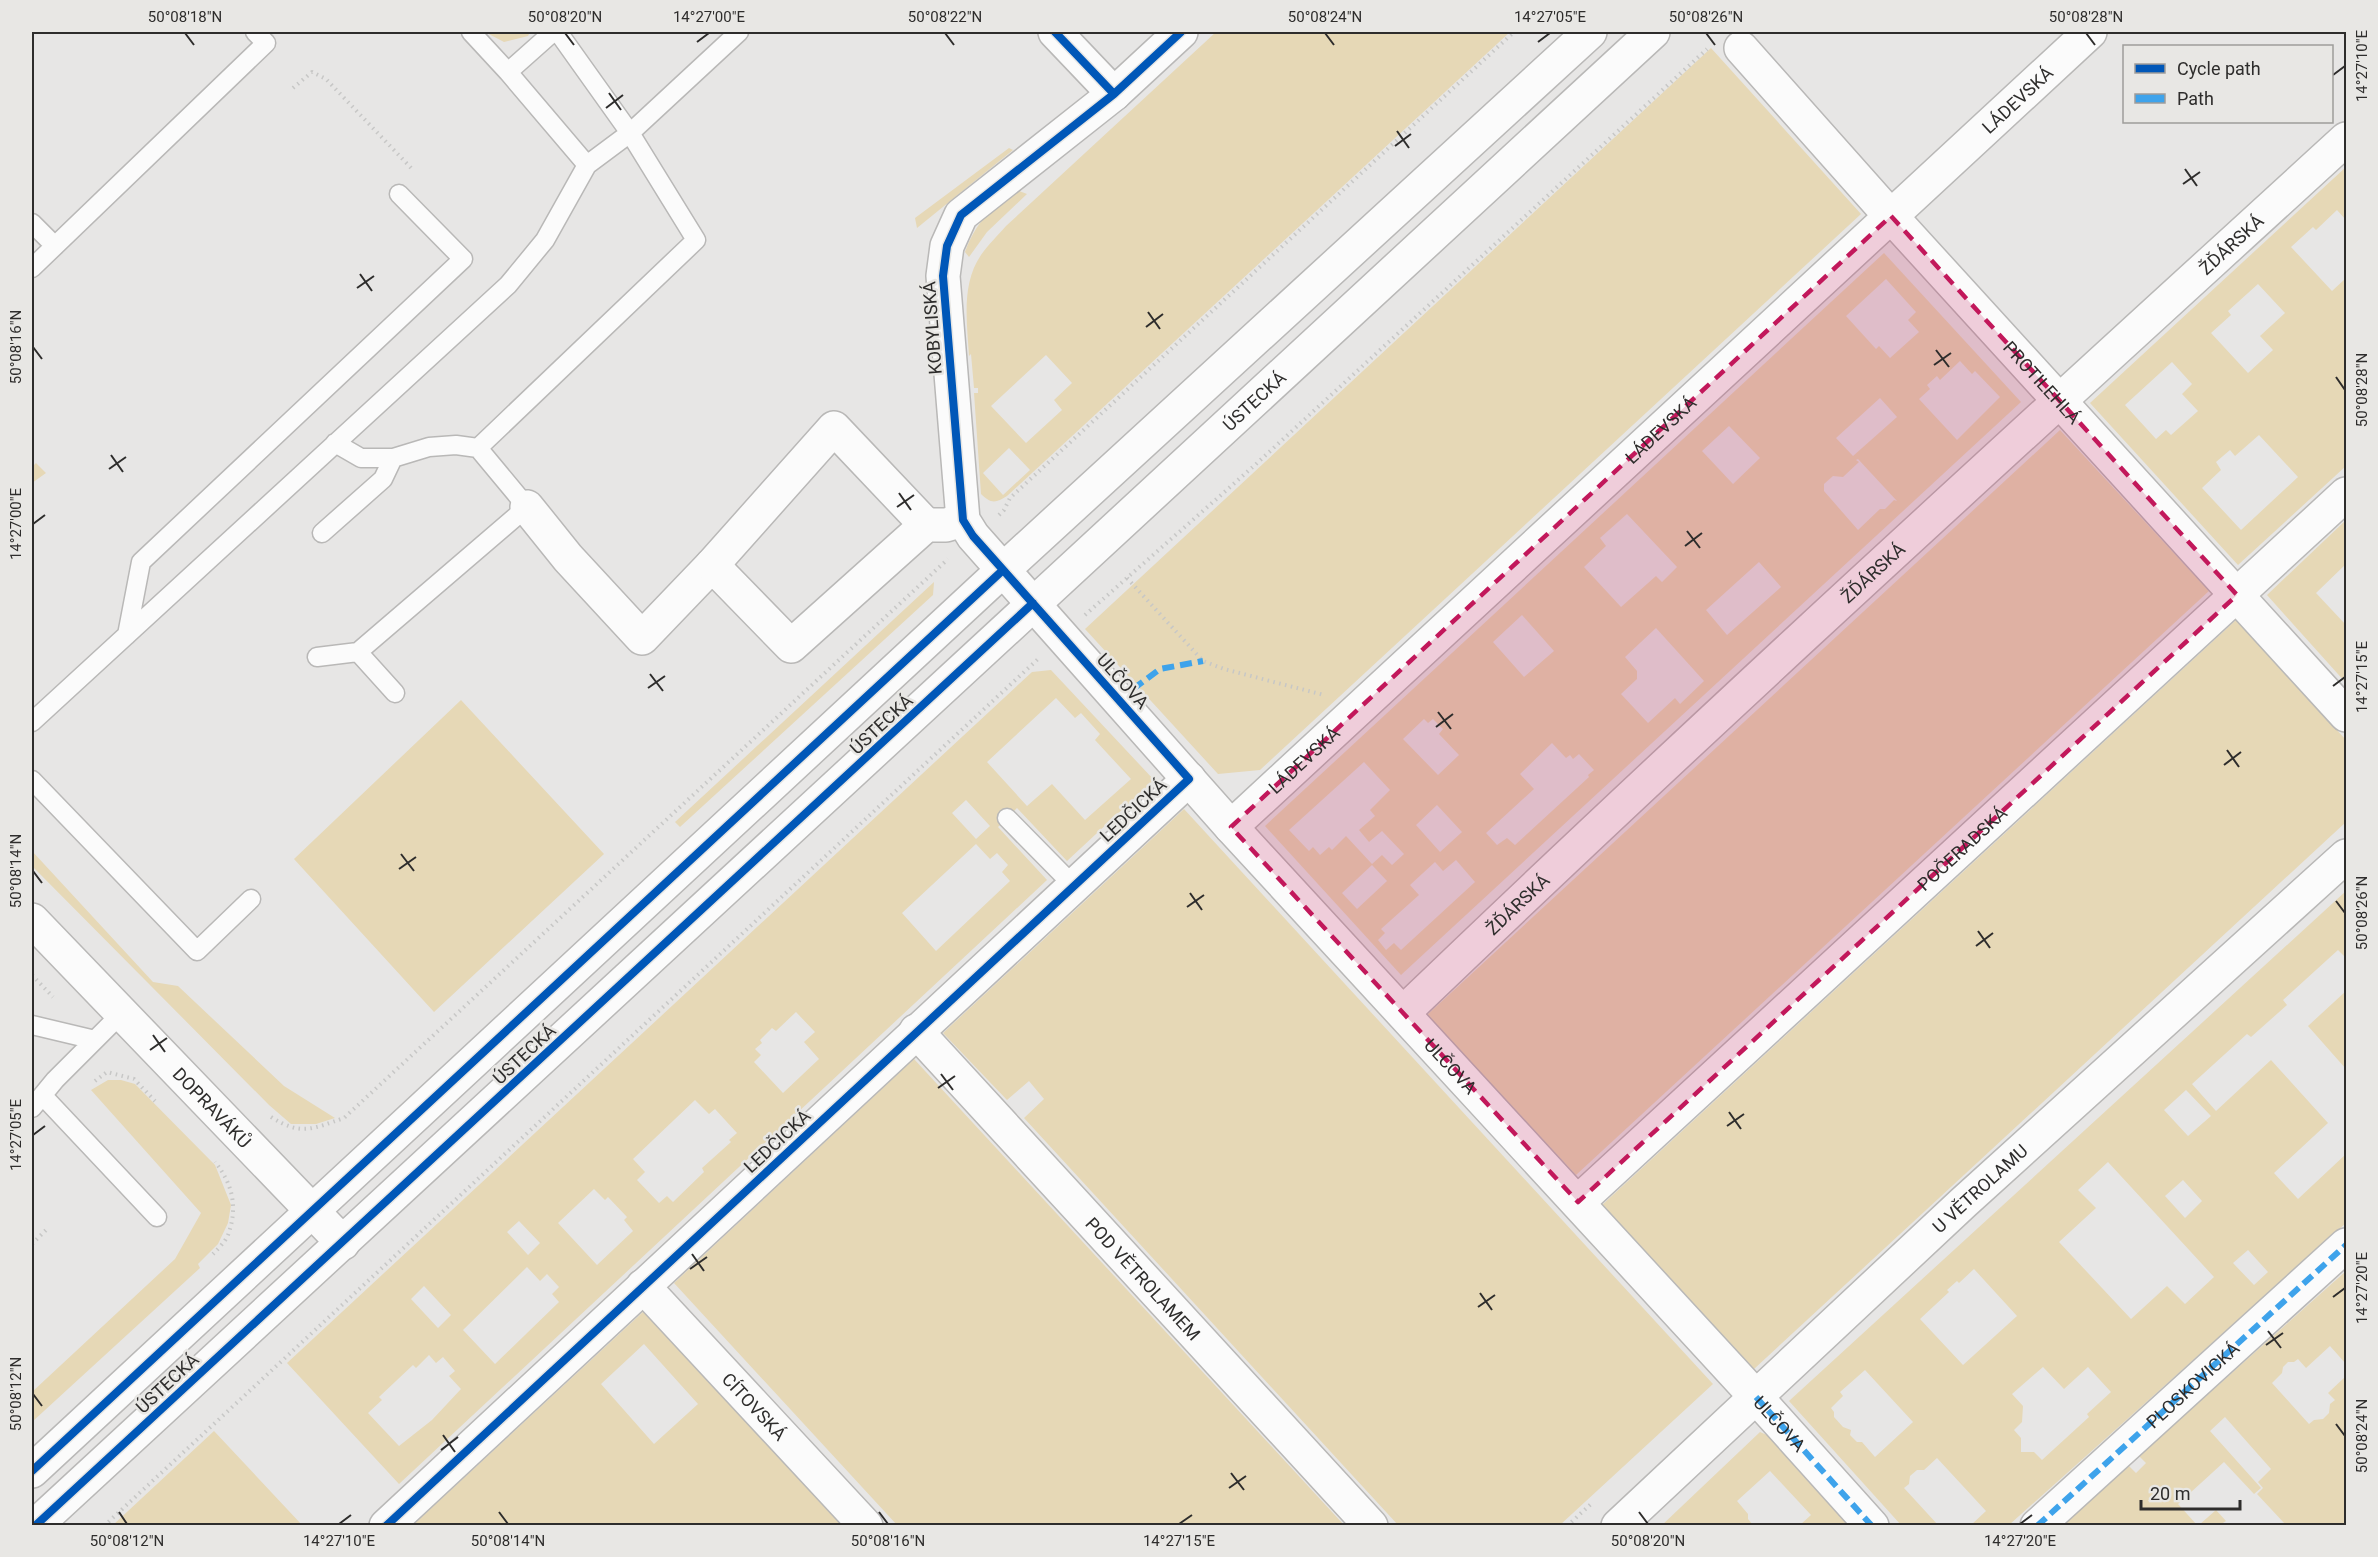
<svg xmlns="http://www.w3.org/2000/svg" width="2378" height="1557" viewBox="0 0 2378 1557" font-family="Roboto,sans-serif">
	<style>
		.green { fill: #e6d8b6; fill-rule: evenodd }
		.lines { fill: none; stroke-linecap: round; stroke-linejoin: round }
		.lane-casing { stroke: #b9b8b7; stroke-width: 21 }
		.street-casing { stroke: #b9b8b7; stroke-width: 36 }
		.secondary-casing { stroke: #b9b8b7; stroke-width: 36 }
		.path { stroke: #c7c7c6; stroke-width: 4; stroke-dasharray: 1.5 4.5; stroke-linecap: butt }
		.lane { stroke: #fbfbfb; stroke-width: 18 }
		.street { stroke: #fbfbfb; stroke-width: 33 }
		.secondary { stroke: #fbfbfb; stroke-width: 33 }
		.quiet { stroke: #3ea3eb; stroke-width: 6; stroke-dasharray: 12 6; stroke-linecap: butt }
		.cycleway-casing { stroke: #e8e7e4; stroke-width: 11 }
		.cycleway { stroke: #0057b8; stroke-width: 8 }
		.marked { fill: #c2185b; fill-opacity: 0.2; stroke: #c2185b; stroke-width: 4.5; stroke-dasharray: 12 8; stroke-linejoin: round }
		.ticks { fill: none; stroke: #2e2d2c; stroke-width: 2 }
		.labels { text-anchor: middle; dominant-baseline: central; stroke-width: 5; stroke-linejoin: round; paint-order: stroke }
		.street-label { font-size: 18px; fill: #2e2d2c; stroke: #e8e7e4 }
		.neatline { fill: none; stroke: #2e2d2c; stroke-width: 2 }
		.ticks-label { font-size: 15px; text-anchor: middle; fill: #2e2d2c }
	</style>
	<rect width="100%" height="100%" fill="#e7e6e5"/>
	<path class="green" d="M485 32H530L528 36 504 42Z
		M1216 32H1510L1007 496C996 503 991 504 981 494L974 393H978V388H974L971 354 969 356C967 322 961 284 981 255 988 245 998 235 1006 226ZM1046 355 1072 383 1054 400 1062 410 1026 443 991 406ZM1009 448 1030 470 1003 495 983 473Z
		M1711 48 1861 214 1260 770 1218 774 1085 629Z
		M1009 148 1013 150 917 228 915 218Z
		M2346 167V220L2337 210 2316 230 2313 227 2291 247 2332 291 2346 278V466L2238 565 2090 403ZM2258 284 2285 313 2260 336 2273 350 2248 373 2211 333 2231 315 2228 311ZM2172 362 2192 384 2182 394 2198 411 2171 435 2166 430 2156 439 2125 405ZM2259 435 2298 477 2241 530 2202 488 2221 470 2216 462 2230 450 2235 456Z
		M1014 189 1027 194 987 232 969 257 965 252C975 224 991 208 1014 189Z
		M1884 253 2021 402 1401 975 1265 826ZM1886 279 1916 312 1908 320 1919 332 1890 358 1879 346 1876 349 1846 316ZM1960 361 1972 374 1975 371 2000 397 1957 440 1919 399 1930 389 1927 385 1937 376 1940 380ZM1880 398 1897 417 1853 456 1836 438ZM1729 426 1760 458 1733 484 1702 451ZM1858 459 1897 501 1894 500 1885 509H1880L1858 530 1824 491V484L1833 476 1843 477 1859 462 1856 460ZM1627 514 1677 567 1662 582 1656 576 1621 607 1584 567 1606 546 1600 538ZM1759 562 1781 587 1727 635 1706 610ZM1522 615 1554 651 1524 677 1493 642ZM1656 628 1704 681 1680 704 1675 698 1648 723 1621 694 1637 679V671L1625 657ZM1424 719 1428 723 1433 719 1443 729 1439 734 1459 755 1438 775 1403 739ZM1552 743 1566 758 1570 755 1573 759 1579 754 1594 770 1588 775 1589 777 1515 845 1507 838 1497 845 1486 833 1534 789 1520 774ZM1364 762 1390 790 1370 810 1375 816 1359 830 1369 842 1382 831 1404 854 1392 865 1382 855 1372 864 1346 836 1332 850 1329 847 1320 855 1313 847 1309 851 1289 830ZM1437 805 1462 832 1440 852 1416 825ZM1456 860 1475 882 1401 950 1394 943 1386 950 1378 940 1385 933 1381 929 1419 895 1410 885 1435 862 1443 871ZM1372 865 1387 881 1357 909 1342 893Z
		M2060 430 2209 591 1576 1175 1427 1015Z
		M36 463 46 473 32 483V467Z
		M2346 520V564L2316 593 2346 625V683L2267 595Z
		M934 582 933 595 680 827 675 822Z
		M2236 620 2346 740V822L1754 1369 1602 1205Z
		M1051 670 1154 780 1067 861 1017 808 998 827 1047 880 399 1484 287 1363 1032 672ZM1056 698 1075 718 1081 713 1100 734 1095 740 1131 779 1085 820 1052 784 1027 806 987 762ZM966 800 990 826 976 839 952 813ZM976 844 990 859 997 853 1008 865 1002 872 1010 881 936 951 902 913ZM796 1012 815 1032 804 1042 819 1059 783 1093 754 1062 761 1055 755 1049 762 1043 760 1040 772 1028 776 1031ZM695 1100 709 1114 715 1109 737 1133 729 1140 731 1142 702 1168 704 1172 673 1202 667 1196 659 1203 637 1180 645 1172 633 1159ZM594 1189 605 1200 608 1197 627 1217 624 1220 633 1231 597 1265 558 1223ZM519 1221 540 1243 528 1255 507 1232ZM527 1267 540 1281 547 1274 559 1287 552 1294 559 1302 495 1364 463 1330ZM424 1286 451 1315 438 1328 411 1299ZM429 1355 436 1363 443 1357 455 1371 449 1376 461 1389 432 1420 399 1446 368 1413 382 1400 379 1397 413 1365 416 1368Z
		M461 700 604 854 434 1012 294 859Z
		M1184 809 1713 1384 1560 1525H1398L1024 1118 1044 1099 1029 1081 1007 1100 943 1033Z
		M32 851 153 982 178 986 284 1086 335 1118 316 1124H291L269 1105 32 866Z
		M2346 891V958L2338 950 2283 1000 2287 1005 2251 1037 2247 1034 2192 1084 2216 1111 2271 1060 2328 1123 2274 1173 2298 1199 2346 1154V1223L2009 1525H1971L1986 1511 1937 1458 1924 1470H1917L1910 1476 1909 1484 1904 1488 1938 1525H1901L1789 1401ZM2186 1090 2211 1116 2188 1136 2164 1110ZM2108 1162 2214 1277 2185 1304 2167 1286 2131 1319 2059 1242 2096 1208 2078 1190ZM2183 1180 2202 1201 2185 1218 2165 1196ZM2248 1250 2268 1272 2254 1285 2233 1263ZM1974 1269 2017 1316 1963 1365 1920 1319 1949 1292 1947 1290 1957 1281 1959 1283ZM2043 1367 2064 1389 2088 1367 2111 1392 2087 1414 2089 1417 2042 1460 2034 1452H2021V1438L2014 1430 2022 1422 2023 1406 2012 1394ZM1865 1370 1913 1422 1875 1457 1862 1442H1857L1850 1435 1851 1430 1843 1427 1834 1417V1412L1831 1408 1843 1396 1840 1392Z
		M2346 991V1069L2308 1026Z
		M914 1059 1344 1525H897L674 1283Z
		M108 1080H121L135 1084 215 1165 231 1205 228 1223 218 1244 198 1264 200 1268 32 1422V1392L175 1259 201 1213 91 1090Z
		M2346 1271V1364L2330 1346 2306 1368 2298 1359 2294 1362H2288L2283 1367 2282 1373 2272 1383 2309 1424 2314 1420 2323 1419 2329 1413 2330 1404 2335 1400 2328 1393 2346 1376V1525H2283L2285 1524 2257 1494 2263 1488 2258 1482 2271 1469 2225 1417 2210 1431 2261 1488 2254 1494 2224 1462 2178 1504 2197 1525H2063L2129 1466 2136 1473 2146 1463 2139 1456Z
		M644 1311 843 1525 412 1526ZM644 1344 698 1404 654 1444 601 1384Z
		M214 1431 302 1525H113Z
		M1760 1432 1774 1438 1854 1525H1800L1811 1515 1770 1471 1737 1501 1748 1514V1519L1753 1525H1758L1661 1526Z
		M2216 1510 2226 1521 2220 1525H2199Z"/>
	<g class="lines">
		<defs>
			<path id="lane" d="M471 32 508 72
				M553 32 508 72 587 165
				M558 32 630 133 739 32
				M32 223 55 246
				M32 268 266 43 255 32
				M322 533 383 479 393 458
				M127 635 141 562 463 259 399 194
				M358 652 395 693
				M317 657 358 652 527 507 478 448 456 445 429 447 393 458H361L335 443
				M32 722 508 285 545 240 587 165 630 133 696 240 478 448
				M32 780 197 951 251 899
				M1007 818 1073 885
				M32 1025 95 1040
				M43 1096 157 1217
				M32 1108 55 1080 121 1014"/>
			<g id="street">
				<path d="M1055 32 1114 94"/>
				<path id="s1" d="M1181 32 1114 94 961 215 947 246 943 276 963 520 973 536 1231 827 1756 1397 1872 1526"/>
				<path id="s2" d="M1741 48 1878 202 2346 715"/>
				<path d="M527 507 568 558 642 638 712 565 791 646 926 525H946L963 520"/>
				<path d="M712 565 834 428 926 525"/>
				<path id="s3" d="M1231 827 2090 32"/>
				<path id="s4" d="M32 920 343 1243"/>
				<path id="s5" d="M1403 1013C1712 716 2030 428 2346 139"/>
				<path id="s6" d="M916 1031 1371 1526"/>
				<path id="s7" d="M1578 1202 2346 494"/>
				<path id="s8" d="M643 1286 866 1526"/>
				<path d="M386 1526 1189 779"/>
				<path id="s9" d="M1618 1526 1963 1203 2346 856"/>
				<path d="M2037 1526 2346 1245"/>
			</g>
			<g id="secondary">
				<path d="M32 1471 1003 570 1590 32"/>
				<path id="s10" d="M35 1526 1653 32"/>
			</g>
		</defs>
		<use href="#lane" class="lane-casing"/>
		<use href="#street" class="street-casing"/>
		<use href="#secondary" class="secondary-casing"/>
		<path class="path" d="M1102 32H1112
			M293 88 312 72 326 79 414 171
			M999 515 1004 510 1010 498 1514 32
			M1127 578 1203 661 1224 669 1324 695
			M1085 615 1255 465 1707 49
			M32 975 53 997
			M95 1081 107 1072 134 1079 155 1101
			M271 1117C301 1136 312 1129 344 1118L948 559
			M32 1244 48 1228
			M213 1254C218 1249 225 1242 228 1235 238 1208 233 1184 215 1162
			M104 1526 1038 659
			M1567 1526 1591 1504"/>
		<use href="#lane" class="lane"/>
		<use href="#street" class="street"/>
		<use href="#secondary" class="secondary"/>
		<g class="quiet">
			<path d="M1133 689 1160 669 1203 661"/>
			<path d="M1756 1397 1872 1526"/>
			<path id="s11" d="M2037 1526 2346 1245"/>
		</g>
		<defs>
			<path id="cycleway" d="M1055 32 1114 94
				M32 1471 1003 570
				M35 1526 1033 603
				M386 1526 1189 779 973 536 963 520 943 276 947 246 961 215 1114 94 1181 32"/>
		</defs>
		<use href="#cycleway" class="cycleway-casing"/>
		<use href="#cycleway" class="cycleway"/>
	</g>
	<path class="marked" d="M1891 216 2237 595 1578 1202 1231 827Z"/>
	<path class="ticks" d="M185 33 194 45M565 33 574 45M945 33 954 45M1325 33 1334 45M1706 33 1715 45M2086 33 2095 45M697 42 709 33M1538 42 1550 33M2333 75 2345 66M609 93 621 110M606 108 623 95M1397 131 1409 148M1395 146 1411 134M2185 169 2197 186M2183 184 2200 172M360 274 372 291M357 288 374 276M1148 312 1160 329M1146 327 1163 314M33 347 42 359M1936 350 1949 367M1934 365 1951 353M2336 377 2345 390M111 455 123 472M109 469 126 457M899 493 911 510M897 507 914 495M33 524 45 515M1687 531 1700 548M1685 546 1702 533M650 674 663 691M2333 686 2345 677M648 688 665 676M1438 712 1451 729M1436 727 1453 714M2227 750 2239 767M2224 765 2241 752M401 854 414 871M399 869 416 857M33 871 42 883M1190 893 1202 910M2336 901 2345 913M1187 907 1204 895M1978 931 1990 948M1976 946 1993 933M153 1035 165 1052M150 1050 167 1038M941 1074 953 1090M938 1088 955 1076M1729 1112 1741 1129M1727 1126 1744 1114M33 1135 45 1126M692 1254 704 1271M690 1269 707 1257M1480 1293 1492 1310M2333 1297 2345 1288M1478 1307 1495 1295M2268 1331 2281 1348M2266 1345 2283 1333M33 1394 42 1406M2336 1424 2345 1436M443 1435 455 1452M441 1450 458 1437M1231 1473 1244 1490M1229 1488 1246 1476M119 1512 127 1524M499 1512 508 1524M879 1512 888 1524M1639 1512 1648 1524M339 1524 351 1515M1179 1524 1192 1515M2020 1524 2032 1515"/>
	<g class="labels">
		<g class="street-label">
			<text stroke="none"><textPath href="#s3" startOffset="1071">LÁDEVSKÁ</textPath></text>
			<text stroke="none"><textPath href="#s5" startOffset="1130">ŽĎÁRSKÁ</textPath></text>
			<text transform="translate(932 328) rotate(-94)">KOBYLISKÁ</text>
			<text stroke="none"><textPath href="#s2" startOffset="450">PROTILEHLÁ</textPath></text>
			<text stroke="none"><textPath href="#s10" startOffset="1659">ÚSTECKÁ</textPath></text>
			<text stroke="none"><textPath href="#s3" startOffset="585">LÁDEVSKÁ</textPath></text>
			<text stroke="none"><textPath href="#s5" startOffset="644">ŽĎÁRSKÁ</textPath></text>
			<text transform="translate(1123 681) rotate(48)">ULČOVA</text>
			<text transform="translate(881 724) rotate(-43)">ÚSTECKÁ</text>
			<text stroke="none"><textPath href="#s3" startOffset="99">LÁDEVSKÁ</textPath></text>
			<text transform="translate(1133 810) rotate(-43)">LEDČICKÁ</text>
			<text stroke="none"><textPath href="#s7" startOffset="522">POČERADSKÁ</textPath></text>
			<text stroke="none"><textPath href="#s5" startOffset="158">ŽĎÁRSKÁ</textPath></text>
			<text transform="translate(524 1054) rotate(-43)">ÚSTECKÁ</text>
			<text stroke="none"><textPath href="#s1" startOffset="1328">ULČOVA</textPath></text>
			<text stroke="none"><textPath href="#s4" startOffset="260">DOPRAVÁKŮ</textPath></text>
			<text transform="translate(777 1141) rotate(-43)">LEDČICKÁ</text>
			<text stroke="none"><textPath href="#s9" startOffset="495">U VĚTROLAMU</textPath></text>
			<text stroke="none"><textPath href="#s6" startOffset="336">POD VĚTROLAMEM</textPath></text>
			<text transform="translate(167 1383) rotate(-43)">ÚSTECKÁ</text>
			<text stroke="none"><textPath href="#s11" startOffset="210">PLOSKOVICKÁ</textPath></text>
			<text stroke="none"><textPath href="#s8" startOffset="164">CÍTOVSKÁ</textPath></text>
			<text stroke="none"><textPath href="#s1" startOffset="1814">ULČOVA</textPath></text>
		</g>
	</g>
	<rect width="2378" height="1557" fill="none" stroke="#e8e7e4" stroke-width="66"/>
	<rect x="2123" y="45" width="210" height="78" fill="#e8e7e4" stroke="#9e9d9a" stroke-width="1.5"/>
	<rect x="2135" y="64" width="30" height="9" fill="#0057b8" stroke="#9e9d9a" stroke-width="1.5"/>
	<text x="2177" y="75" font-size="18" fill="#2e2d2c">Cycle path</text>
	<rect x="2135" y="94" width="30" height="9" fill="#3ea3eb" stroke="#9e9d9a" stroke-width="1.5"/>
	<text x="2177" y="105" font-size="18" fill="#2e2d2c">Path</text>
	<path d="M2141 1500v9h99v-9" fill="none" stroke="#2e2d2c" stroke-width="3"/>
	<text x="2150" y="1500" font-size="18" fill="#2e2d2c" stroke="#e8e7e4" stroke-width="4.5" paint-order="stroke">20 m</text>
	<rect x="33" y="33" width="2312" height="1491" class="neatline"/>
	<g class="ticks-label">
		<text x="185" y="22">50°08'18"N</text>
		<text x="565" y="22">50°08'20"N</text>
		<text x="709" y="22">14°27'00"E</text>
		<text x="945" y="22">50°08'22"N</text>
		<text x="1325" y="22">50°08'24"N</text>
		<text x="1550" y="22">14°27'05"E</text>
		<text x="1706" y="22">50°08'26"N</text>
		<text x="2086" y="22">50°08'28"N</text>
		<text transform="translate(2362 66) rotate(-90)" y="5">14°27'10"E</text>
		<text transform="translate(16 347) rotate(-90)" y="5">50°08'16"N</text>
		<text transform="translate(2362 390) rotate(-90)" y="5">50°08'28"N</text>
		<text transform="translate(16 524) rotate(-90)" y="5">14°27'00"E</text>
		<text transform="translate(2362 677) rotate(-90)" y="5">14°27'15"E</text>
		<text transform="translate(16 871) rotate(-90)" y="5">50°08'14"N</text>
		<text transform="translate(2362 913) rotate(-90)" y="5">50°08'26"N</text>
		<text transform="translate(16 1135) rotate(-90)" y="5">14°27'05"E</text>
		<text transform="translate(2362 1288) rotate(-90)" y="5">14°27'20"E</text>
		<text transform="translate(16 1394) rotate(-90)" y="5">50°08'12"N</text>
		<text transform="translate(2362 1436) rotate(-90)" y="5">50°08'24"N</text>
		<text x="127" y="1546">50°08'12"N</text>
		<text x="339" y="1546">14°27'10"E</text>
		<text x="508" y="1546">50°08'14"N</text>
		<text x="888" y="1546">50°08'16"N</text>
		<text x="1179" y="1546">14°27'15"E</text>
		<text x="1648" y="1546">50°08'20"N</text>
		<text x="2020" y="1546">14°27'20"E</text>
	</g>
</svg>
